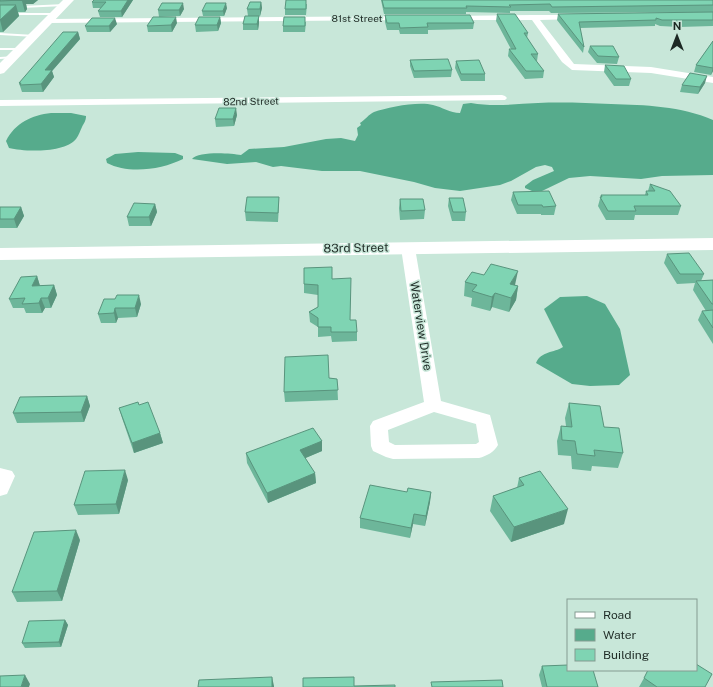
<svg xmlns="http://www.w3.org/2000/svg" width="713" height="687" viewBox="0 0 713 687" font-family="'Public Sans',sans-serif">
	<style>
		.water { fill: #56ab8c }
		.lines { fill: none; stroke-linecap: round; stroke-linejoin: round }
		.lane { fill: #fff; fill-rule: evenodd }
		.street { fill: #fff; fill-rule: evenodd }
		.secondary { fill: #fff; fill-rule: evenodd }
		.wall { fill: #6db69a }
		.shaded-wall { fill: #59947d }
		.building { fill: #7fd4b3; stroke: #59947d }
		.labels { text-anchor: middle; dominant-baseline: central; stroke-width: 3; stroke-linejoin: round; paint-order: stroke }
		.far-street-label { font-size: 10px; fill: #1d2924; stroke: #c8e7d9 }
		.street-label { font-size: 12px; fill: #1d2924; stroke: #c8e7d9 }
	</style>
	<rect width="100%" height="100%" fill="#c8e7d9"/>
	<path class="water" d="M471 103C493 107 515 104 538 103 562 102 587 103 611 104 645 105 681 106 713 120V175L662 176 641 179 590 176 569 178 542 191H532L525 188V186L533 180 554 171 552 167 545 165 536 167 511 181 500 185 460 191 435 188 414 182 360 171H322L281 166 273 167 256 162 227 164 192 159C198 151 230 153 241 155L249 149 284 147 326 139 341 138 355 141 358 135 357 128 361 125 360 123C365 120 369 114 374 112 388 107 419 101 433 105 442 107 450 113 460 113L463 104Z
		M51 113H71L86 116C86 121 84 123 82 127 80 131 79 135 76 139 65 153 25 152 9 148L6 141C15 123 32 115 51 113Z
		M138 152 175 153 183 156V159C161 170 128 174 107 163L106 159 115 154Z
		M587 296 605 304 620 329 630 375 619 385 590 386 572 384 536 363C541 351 554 353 563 347L544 309 560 297Z"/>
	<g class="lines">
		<path class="lane" d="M65 4 64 6 0 9V7Z
			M0 13H56L58 14 56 15H0Z
			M0 33 35 35 37 36 35 37 0 35Z
			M0 48H22L24 49 22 50H0Z
			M15 56V58H13L0 59V57Z"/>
		<path class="street" d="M533 15H582V19H579L540 20 574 64 651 67 713 77V83L651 73 572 70 562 62 532 20H451L447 18 451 16Z
			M407 16 411 18 410 20 49 23 45 21 49 19Z
			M502 95 505 96 507 98 505 100 0 106V100Z
			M408 244 413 245 415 248 441 401 490 415 498 445C494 452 487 456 479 458L393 459 386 457 373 451 371 446 370 426 373 421 424 402 401 248 403 245ZM434 412 476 424 479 442 476 444 395 445 389 442 388 430Z
			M0 468 12 471 15 476 7 494 0 496Z"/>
		<path class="secondary" d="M63 0H74L4 73 0 74V63Z
			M713 238V250L0 260V248Z"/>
	</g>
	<path class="wall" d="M0 0H38L33 4H26L27 9 25 12H18L19 16 3 32H0Z
		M133 0 122 17H100L98 11 101 8H93L92 2Z
		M381 0H713V12L551 13 549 11H510V13L466 12V14H384Z
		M261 2 262 8 260 16H248L247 9Z
		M307 4 306 15H285V9Z
		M227 8 224 16H203L202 11Z
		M184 9 180 16 159 17 158 10Z
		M713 12V26L679 27 660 26 655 24V26L580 28 584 47 583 53 557 20 558 14Z
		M497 14 528 33 527 38 538 54 537 61H536L544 71 543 78 525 79 508 56 509 49H511L496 21Z
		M385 15 474 23 473 29 428 30V34H400L399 30H387L385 22Z
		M259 16V23L258 30H243V24Z
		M220 17 221 23 218 31 196 32 195 25Z
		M306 22 305 32H283V26Z
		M177 23 172 32H148L147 26Z
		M117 24 110 32H87L85 26Z
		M78 32 80 39 52 71 54 77 43 92H22L19 83Z
		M713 41V71L711 75 694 72 696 65Z
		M590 46 619 57 617 64 597 63 588 52Z
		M410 60 452 70 451 77 414 78 410 66Z
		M456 61 485 74V81H461L455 68Z
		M605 65 631 79 629 86H614L604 72Z
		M705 83 698 94 680 92 682 85Z
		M237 115 234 126 216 127 215 119Z
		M650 184 681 206 678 215H635L634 220H606L598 206 601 195H645L646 191H648Z
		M513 192 556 206 554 215H541V214H517L511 200Z
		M279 197V205L278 222 246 221 245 212Z
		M449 198 466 212 465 221H452L448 206Z
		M400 199 425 210 424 219 400 220 399 208Z
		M155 204 157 212 151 226H129L127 217Z
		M0 207H21L24 216 17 228H0Z
		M667 254 704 274 701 281 713 280V344L698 320 702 311H706L693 290 695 283 677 284 664 263Z
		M37 276 40 286 54 285 57 295 51 308H45L42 313H26L24 308H13L9 299Z
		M332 279 350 320 357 332V341L332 342 331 336 318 337V327L310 322 309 312 318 307V295L304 293V284Z
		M465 282 515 285 518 286 516 300 509 312 492 307 490 311 471 306 472 298 464 296Z
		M115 299 141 304 137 317 118 318 116 323H101L98 314Z
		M329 378 337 379 338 400 285 402 284 392Z
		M87 396 90 406 84 422 17 423 13 413Z
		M569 403 604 427 623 453 618 468 592 466 591 471 572 469 571 456 558 455 557 441 561 426H566L565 418Z
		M139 405 160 433 163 443 134 453 122 418 119 408Z
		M322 441V451L305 458 315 473 316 483 268 503 247 463 246 453Z
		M519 478 564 524 511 542 490 511 493 496 517 488Z
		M128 480 119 514 78 515 74 505Z
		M407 492H431L430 502 425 526 413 524 410 538 360 528V518Z
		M80 540 62 601 17 602 12 592Z
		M65 620 68 625 61 647 25 648 22 643Z
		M542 666 598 687H542L539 675Z
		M644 678 705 687H639Z"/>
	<path class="shaded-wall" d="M0 0H38L33 4H26L27 9 25 12 22 1Z
		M128 0H133L122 17 121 11Z
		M261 2 262 8 260 16V9Z
		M183 3 184 9 180 16 179 10Z
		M226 3 227 8 224 16 223 11Z
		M16 5 19 16 3 32 0 20Z
		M259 16V23L258 30 257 24Z
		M176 17 177 23 172 32 171 25Z
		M220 17 221 23 218 31 217 25Z
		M115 18 117 24 110 32 109 26Z
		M78 32 80 39 52 71 54 77 43 92 41 84 45 70Z
		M713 67V71L711 75Z
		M707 76 705 83 698 94 700 87Z
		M236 108 237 115 234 126 233 119Z
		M155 204 157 212 151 226 149 217Z
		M21 207 24 216 17 228 14 219Z
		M518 271 515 285 508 298 510 284Z
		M37 276 40 286H32Z
		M54 285 57 295 51 308 48 298Z
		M518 286 516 300 509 312 511 298Z
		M495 293 492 307 490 311 492 297Z
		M139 295 141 304 137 317 135 308Z
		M41 298 45 308 42 313 39 303Z
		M115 308 118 318 116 323 114 313Z
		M87 396 90 406 84 422 81 412Z
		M160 433 163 443 134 453 132 443Z
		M322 441V451L301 460 300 450Z
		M125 470 128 480 119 514 116 504Z
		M315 473 316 483 268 503 267 493Z
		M431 492 430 502 425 526 426 516Z
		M568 509 564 524 511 542 514 527Z
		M414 514 413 524 410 538 411 528Z
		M76 530 80 540 62 601 57 591Z
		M65 620 68 625 61 647 59 642Z
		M25 675 30 684 29 687H21Z
		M272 677 274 686V687H272Z"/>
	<path class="building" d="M0 0H22L0 1Z
		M94 0H128L121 11H98L106 2H92Z
		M286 0H306V9H285Z
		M382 0H713V5L552 7 550 4 509 5 511 7 466 6 467 8H384Z
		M250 2H261L260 9H247Z
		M162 3H183L179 10H158Z
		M206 3H226L223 11H202Z
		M0 5H16L0 20Z
		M713 12V20H662L656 18V20L579 22 584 47 558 14Z
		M497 14H515L528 33H524L538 54H531L544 71H526L509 49H516Z
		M385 15H470L474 23H427L428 27 400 28 399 23H387Z
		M245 16H259L257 24H243Z
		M153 17H176L171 25 147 26Z
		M199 17H220L217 25H195Z
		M284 17H305V26H283Z
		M92 18H115L109 26H85Z
		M63 32H78L45 70H52L41 84 20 85 21 83H19Z
		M713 41V68L696 65Z
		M590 46H613L619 57 598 56Z
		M448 59 452 70 414 71 410 60Z
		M479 60 485 74H461L456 61Z
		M605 65 624 66 631 79H616Z
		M690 73 707 76 700 87 682 85Z
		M219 108H236L233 119H215Z
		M650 184 670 191 681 206H634L636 211H608L600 197H602L601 195H648L646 191H655Z
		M549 191 556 206 543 207 542 205H518L513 192Z
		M247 197H279L278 213 245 212Z
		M449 198H463L466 212H453Z
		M400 199H423L425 210 401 211Z
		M134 203 155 204 149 217H127Z
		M0 207H21L14 219H0Z
		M689 253 704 274H680L667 254Z
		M491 264 518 271 510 284 518 286 511 298 495 293 492 297 472 291 477 285 465 282 472 272 484 275Z
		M332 267V279L351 278 350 320H356L357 332H331V327H318V318L309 312 318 307V285L304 284V268Z
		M37 276 32 286 54 285 48 298H41L39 303 22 304 25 298 9 299 21 277Z
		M713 280V304H712L696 281Z
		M117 295H139L135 308H115L114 313 98 314 104 299H115Z
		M713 310V328L702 311Z
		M328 355 329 378 337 379 338 390 284 392 285 357Z
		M87 396 81 412 13 413 20 397Z
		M138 402 139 405 148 402 160 433 132 443 119 408Z
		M569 403 600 406 604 427 619 428 623 453 594 450 595 456 577 454 575 441 562 440 561 426 572 427Z
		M313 428 322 441 300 450 315 473 267 493 246 453Z
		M125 470 116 504 74 505 85 471Z
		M540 471 568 509 514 527 493 496 524 485 519 478Z
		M370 485 407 492 408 488 431 492 426 516 414 514 411 528 360 518Z
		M76 530 57 591 12 592 34 532Z
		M65 620 59 642 22 643 29 621Z
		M696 664 712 674 705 687H657L644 678 648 670H696Z
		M568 665V670H593L598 687H547L542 666Z
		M25 675 21 687H0V676Z
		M272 677V687H198L199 680Z
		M354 677V686L395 685V687H303V678Z
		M502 680 503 687H432L431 682Z"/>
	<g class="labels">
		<g class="far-street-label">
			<text x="357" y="18">81st Street</text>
			<text transform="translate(251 101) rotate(-1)">82nd Street</text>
		</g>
		<g class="street-label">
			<text transform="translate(356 248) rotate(-1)">83rd Street</text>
			<text transform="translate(421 326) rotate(81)">Waterview Drive</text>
		</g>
	</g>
	<rect x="567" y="599" width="130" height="72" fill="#c8e7d9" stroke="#849b91"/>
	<rect x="575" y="612" width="20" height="6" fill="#ffffff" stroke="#849b91"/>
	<text x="603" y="619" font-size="12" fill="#1d2924">Road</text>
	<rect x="575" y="629" width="20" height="12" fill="#56ab8c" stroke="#849b91"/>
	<text x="603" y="639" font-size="12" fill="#1d2924">Water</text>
	<rect x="575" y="649" width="20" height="12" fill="#7fd4b3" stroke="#849b91"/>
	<text x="603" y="659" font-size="12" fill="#1d2924">Building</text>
	<g transform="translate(677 36)" stroke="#c8e7d9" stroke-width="3" paint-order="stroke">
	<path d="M0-3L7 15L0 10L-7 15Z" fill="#1d2924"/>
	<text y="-6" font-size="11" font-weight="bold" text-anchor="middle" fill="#1d2924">N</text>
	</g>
</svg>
